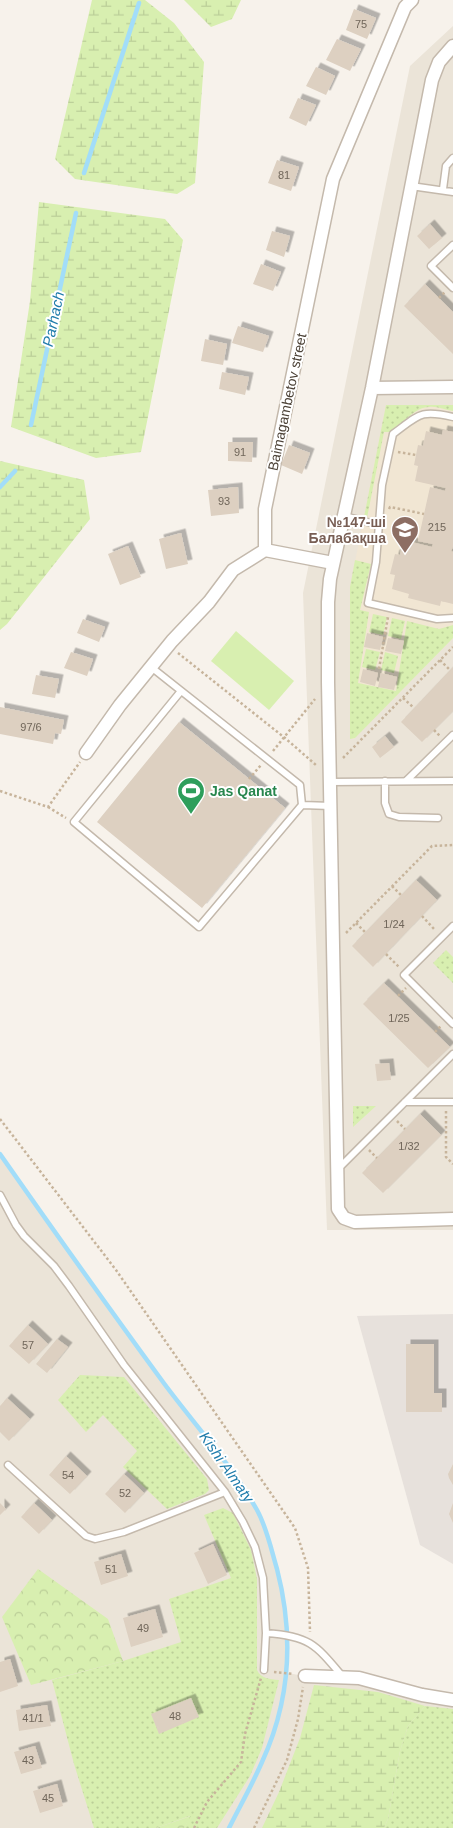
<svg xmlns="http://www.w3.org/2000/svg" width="453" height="1828" viewBox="0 0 453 1828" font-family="Arial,sans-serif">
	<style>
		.residential { fill: #ebe4d8 }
		.industrial { fill: #e7e1dc }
		.education { fill: #f1e6d3 }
		.grass { fill: url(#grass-dots) }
		.forest { fill: url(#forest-crowns) }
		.wetland { fill: url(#wetland-marsh) }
		.garden { fill: #d8efb0 }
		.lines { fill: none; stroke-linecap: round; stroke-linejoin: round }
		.stream { stroke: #a2ddf9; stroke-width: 4.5 }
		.building { fill: #ddd0c1; filter: url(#shadow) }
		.service-casing { stroke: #c4b9ac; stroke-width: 9 }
		.minor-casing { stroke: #c4b9ac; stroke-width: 15 }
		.path { stroke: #c7b49b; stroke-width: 2.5; stroke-dasharray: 2.5 2.5; stroke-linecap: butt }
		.service { stroke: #fff; stroke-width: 6 }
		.minor { stroke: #fff; stroke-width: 12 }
		.labels { text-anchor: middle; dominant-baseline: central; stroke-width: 4; stroke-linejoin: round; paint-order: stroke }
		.number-label { font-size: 11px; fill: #70665a }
		.street-label { font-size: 14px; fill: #4c4237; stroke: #fff }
		.education-label { font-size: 14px; font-weight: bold; fill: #785e54; stroke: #fff; text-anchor: end }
		.leisure-label { font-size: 14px; font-weight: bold; fill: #27864d; stroke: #fff; text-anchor: start }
		.water-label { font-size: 15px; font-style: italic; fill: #1f7cab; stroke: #fff }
	</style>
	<defs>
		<pattern id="grass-dots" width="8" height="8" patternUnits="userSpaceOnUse" patternTransform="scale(1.25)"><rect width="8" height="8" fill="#d8efb0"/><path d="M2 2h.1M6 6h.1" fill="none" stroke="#bbce98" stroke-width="1.8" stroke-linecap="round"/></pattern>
		<pattern id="forest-crowns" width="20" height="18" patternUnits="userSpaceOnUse" patternTransform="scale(1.25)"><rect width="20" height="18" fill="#d8efb0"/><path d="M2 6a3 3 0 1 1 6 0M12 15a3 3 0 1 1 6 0" fill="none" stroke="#bbce98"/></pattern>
		<pattern id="wetland-marsh" width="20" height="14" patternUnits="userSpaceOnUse" patternTransform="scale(1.25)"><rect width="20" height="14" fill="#d8efb0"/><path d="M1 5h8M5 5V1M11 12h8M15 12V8" fill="none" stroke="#bbce98"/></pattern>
		<filter id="shadow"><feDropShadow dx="4.5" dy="-4.5" stdDeviation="0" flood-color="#0004"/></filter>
	</defs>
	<rect width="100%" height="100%" fill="#f7f2eb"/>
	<path class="residential" d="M453 26V1230H327L303 593 410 66Z
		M0 1154 100 1296 193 1422 232 1470 259 1512 267 1533 283 1595 288 1657 287 1673 305 1676 343 1677 453 1700V1828H0Z"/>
	<path class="industrial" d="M453 1314V1564L420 1545 357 1316Z"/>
	<path class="education" d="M386 405H453V638L354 739H350V587Z"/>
	<path class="grass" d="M386 405H453V411C445 410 437 406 429 407 415 407 402 424 392 432H384L367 518 364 517Z
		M355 560 371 564 360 610 369 612 358 683 396 691 407 621 439 629 453 625V638L355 738 350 739V587Z
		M373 614 387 617 383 635 369 632Z
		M392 618 405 621 401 639 388 636Z
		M366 649 380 652 375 670 362 667Z
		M385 652 398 656 394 673 381 670Z
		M446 950 453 957V983L433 963Z
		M353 1106H376L353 1127Z
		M80 1375 124 1377 207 1479 209 1490 205 1494 167 1509 123 1467 137 1451 103 1415 86 1432 58 1400Z
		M223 1508 233 1513 251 1550 257 1579V1670C261 1679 270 1679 279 1680L262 1748 250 1776 217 1828H184L190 1816 156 1828H94L74 1764 52 1680 123 1661 181 1642 169 1599 231 1578 204 1515Z
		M425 1706 453 1709V1828H384L388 1819 400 1751 408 1726Z"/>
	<path class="forest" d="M38 1569 108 1619 123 1661 31 1685 2 1617Z
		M191 1816 184 1828H156Z"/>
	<path class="wetland" d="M92 0H145L174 23 204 62 195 183 177 194 75 179 55 159Z
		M184 0H241L232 19 211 27Z
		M39 202 165 219 183 240 141 452 96 458 11 427 30 301Z
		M0 461 84 480 90 519 7 624 0 630Z
		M314 1685 378 1692 425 1706 408 1726 400 1751 388 1819 384 1828H262L279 1792 300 1738Z"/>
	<path class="garden" d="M236 631 294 681 269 710 211 661Z"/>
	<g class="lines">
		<path class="stream" d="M84 173 139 3
			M31 425 76 213
			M0 487 15 471
			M0 1154C54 1231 108 1307 163 1382 194 1424 231 1464 257 1510 267 1528 271 1549 277 1569 294 1635 291 1699 262 1762 252 1785 240 1806 229 1828"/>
	</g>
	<path class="building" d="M354 9 376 18 367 39 346 30Z
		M337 39 361 49 350 71 326 60Z
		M316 67 335 76 326 95 306 86Z
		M298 98 316 105 306 126 289 118Z
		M277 160 299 167 291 191 268 183Z
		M430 224 442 238 429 249 417 236Z
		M272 231 290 236 284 257 266 250Z
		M261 264 281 272 273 291 253 284Z
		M425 284 453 312V354L404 306Z
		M238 326 269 336 263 352 232 343Z
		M205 339 227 344 223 365 201 361Z
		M222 372 249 377 245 395 219 389Z
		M443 430 453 432V547L451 551 453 552V604L441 601 440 606 408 598 409 594 392 589 395 575 390 574 395 554 400 555 403 540 432 547 433 544 418 541 430 487 445 491 446 488 415 481 418 466 414 465 418 445 423 446 426 431 442 435Z
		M228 442H253L252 462 228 461Z
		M289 445 310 453 302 474 281 465Z
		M238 487 239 513 211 516 208 490Z
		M181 533 188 564 166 569 159 539Z
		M128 546 141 577 120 585 108 554Z
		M83 619 105 627 99 642 77 633Z
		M367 633 383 637 380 650 364 647Z
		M388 638 404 641 401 654 385 651Z
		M71 652 93 659 87 676 64 668Z
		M453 667V711L422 742 401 722Z
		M363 669 378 673 375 686 360 682Z
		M381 673 397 677 394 690 378 687Z
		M36 675 59 679 55 698 32 694Z
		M0 707 64 720 61 734 55 733 53 744 0 734Z
		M179 722 285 808 202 908 97 822Z
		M385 736 394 747 380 758 372 747Z
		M416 880 437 900 373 967 352 946Z
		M384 983 450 1047 428 1068 363 1004Z
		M389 1063 391 1080 377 1081 375 1064Z
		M420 1114 441 1135 383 1193 362 1173Z
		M28 1325 48 1344 29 1364 9 1346Z
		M57 1339 68 1347 47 1373 36 1364Z
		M406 1344H434V1393H442V1412H406Z
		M7 1398 30 1419 9 1441 0 1432V1406Z
		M66 1456 87 1476 70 1494 49 1475Z
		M453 1464V1485L449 1478 448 1474Z
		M124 1474 144 1493 125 1513 105 1494Z
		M0 1503 6 1509 0 1515Z
		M34 1503 52 1520 39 1534 21 1517Z
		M453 1503V1523L449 1514Z
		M213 1544 227 1575 208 1584 194 1553Z
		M121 1554 128 1576 101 1585 94 1562Z
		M155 1609 163 1637 131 1647 123 1618Z
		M10 1659 18 1686 0 1692V1662Z
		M191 1698 199 1717 159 1734 151 1714Z
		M47 1705 51 1726 19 1731 16 1710Z
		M35 1746 42 1768 21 1774 14 1752Z
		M57 1784 63 1806 40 1813 33 1791Z"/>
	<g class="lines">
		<defs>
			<path id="service" d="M411 186 453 192
				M443 189 446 166 453 158
				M453 245 431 266 453 288
				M453 417C420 409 419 415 393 434L382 485 376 562 368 603 437 619 453 618
				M344 516 379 525
				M151 667 300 785 302 805 199 927 74 822 181 691
				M385 781V803L389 814 399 817 438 818
				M406 781 453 735
				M330 782 453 781
				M302 805 331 806
				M453 926 404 975 453 1024
				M405 1102H453
				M339 1168 453 1054
				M0 1195 16 1225 24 1236 54 1266 69 1286 124 1365 225 1492 243 1522 255 1547 263 1578 266 1633 264 1670
				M8 1465 86 1536 95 1539 124 1532 225 1492
				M266 1633C310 1636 316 1645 343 1677"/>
			<path id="minor" d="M453 46 439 62 432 80 372 388 330 579 328 602V682L338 1209 344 1218 355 1222 453 1219
				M372 388 453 387
				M265 550 333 563
				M86 753 120 705 172 641 209 602 233 570 265 550V509L333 179 405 7 412 0
				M305 1676 359 1678 422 1695 453 1700"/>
		</defs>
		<use href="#service" class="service-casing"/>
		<use href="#minor" class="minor-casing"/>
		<path class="path" d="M439 298 445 292
			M398 452 416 455
			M389 509 390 507 424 514
			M178 653 285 738 316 765
			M440 660 450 670
			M379 669 388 617
			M403 698 414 708
			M434 730 440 736
			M273 751 315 699
			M343 758 453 647
			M249 779 261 765
			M0 791 48 807 80 762
			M48 807 66 818
			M392 886 401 895
			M422 916 435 930
			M356 923 365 932
			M346 933 432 846 453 845
			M386 954 399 967
			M398 996 406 988
			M435 1032 441 1026
			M446 1111V1157L453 1164
			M0 1119 116 1270 295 1528 308 1568 310 1632
			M397 1121 405 1129
			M369 1150 377 1158
			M274 1672 293 1674
			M194 1828 207 1802 241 1762 245 1734 261 1678
			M254 1828 287 1760 298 1719 303 1687"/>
		<use href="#service" class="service"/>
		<use href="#minor" class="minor"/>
	</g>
	<defs>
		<symbol id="school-pin" viewBox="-11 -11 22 30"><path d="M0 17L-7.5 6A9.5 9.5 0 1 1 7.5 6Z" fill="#8d6e63" stroke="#fff"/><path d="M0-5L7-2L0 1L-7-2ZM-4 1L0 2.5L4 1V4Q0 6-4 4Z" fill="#fff"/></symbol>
		<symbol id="stadium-pin" viewBox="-11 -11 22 30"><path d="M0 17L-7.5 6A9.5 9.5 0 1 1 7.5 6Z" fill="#2e9e5b" stroke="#fff"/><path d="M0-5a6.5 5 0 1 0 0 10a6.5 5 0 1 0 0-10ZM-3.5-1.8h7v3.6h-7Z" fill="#fff"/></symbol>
	</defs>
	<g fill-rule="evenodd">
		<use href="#school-pin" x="389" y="514" width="32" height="43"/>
		<use href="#stadium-pin" x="175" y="775" width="32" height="43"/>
	</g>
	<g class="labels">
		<g class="number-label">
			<text x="361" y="24">75</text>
			<text x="284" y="175">81</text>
			<text x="240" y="452">91</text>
			<text x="224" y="501">93</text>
			<text x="437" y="527">215</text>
			<text x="31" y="727">97/6</text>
			<text x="394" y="924">1/24</text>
			<text x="399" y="1018">1/25</text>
			<text x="409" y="1146">1/32</text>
			<text x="28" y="1345">57</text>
			<text x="68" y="1475">54</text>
			<text x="125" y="1493">52</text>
			<text x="111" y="1569">51</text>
			<text x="143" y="1628">49</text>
			<text x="175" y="1716">48</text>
			<text x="33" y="1718">41/1</text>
			<text x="28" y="1760">43</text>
			<text x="48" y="1798">45</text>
		</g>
		<g class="street-label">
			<text transform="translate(287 402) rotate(-78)">Baimagambetov street</text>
		</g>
		<g class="education-label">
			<text x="386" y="522">№147-ші<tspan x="386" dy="16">Балабақша</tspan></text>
		</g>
		<g class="leisure-label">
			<text x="210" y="791">Jas Qanat</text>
		</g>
		<g class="water-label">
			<text transform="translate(53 319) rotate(-78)">Parhach</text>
			<text transform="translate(227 1467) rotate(55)">Kіshі Almaty</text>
		</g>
	</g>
</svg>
